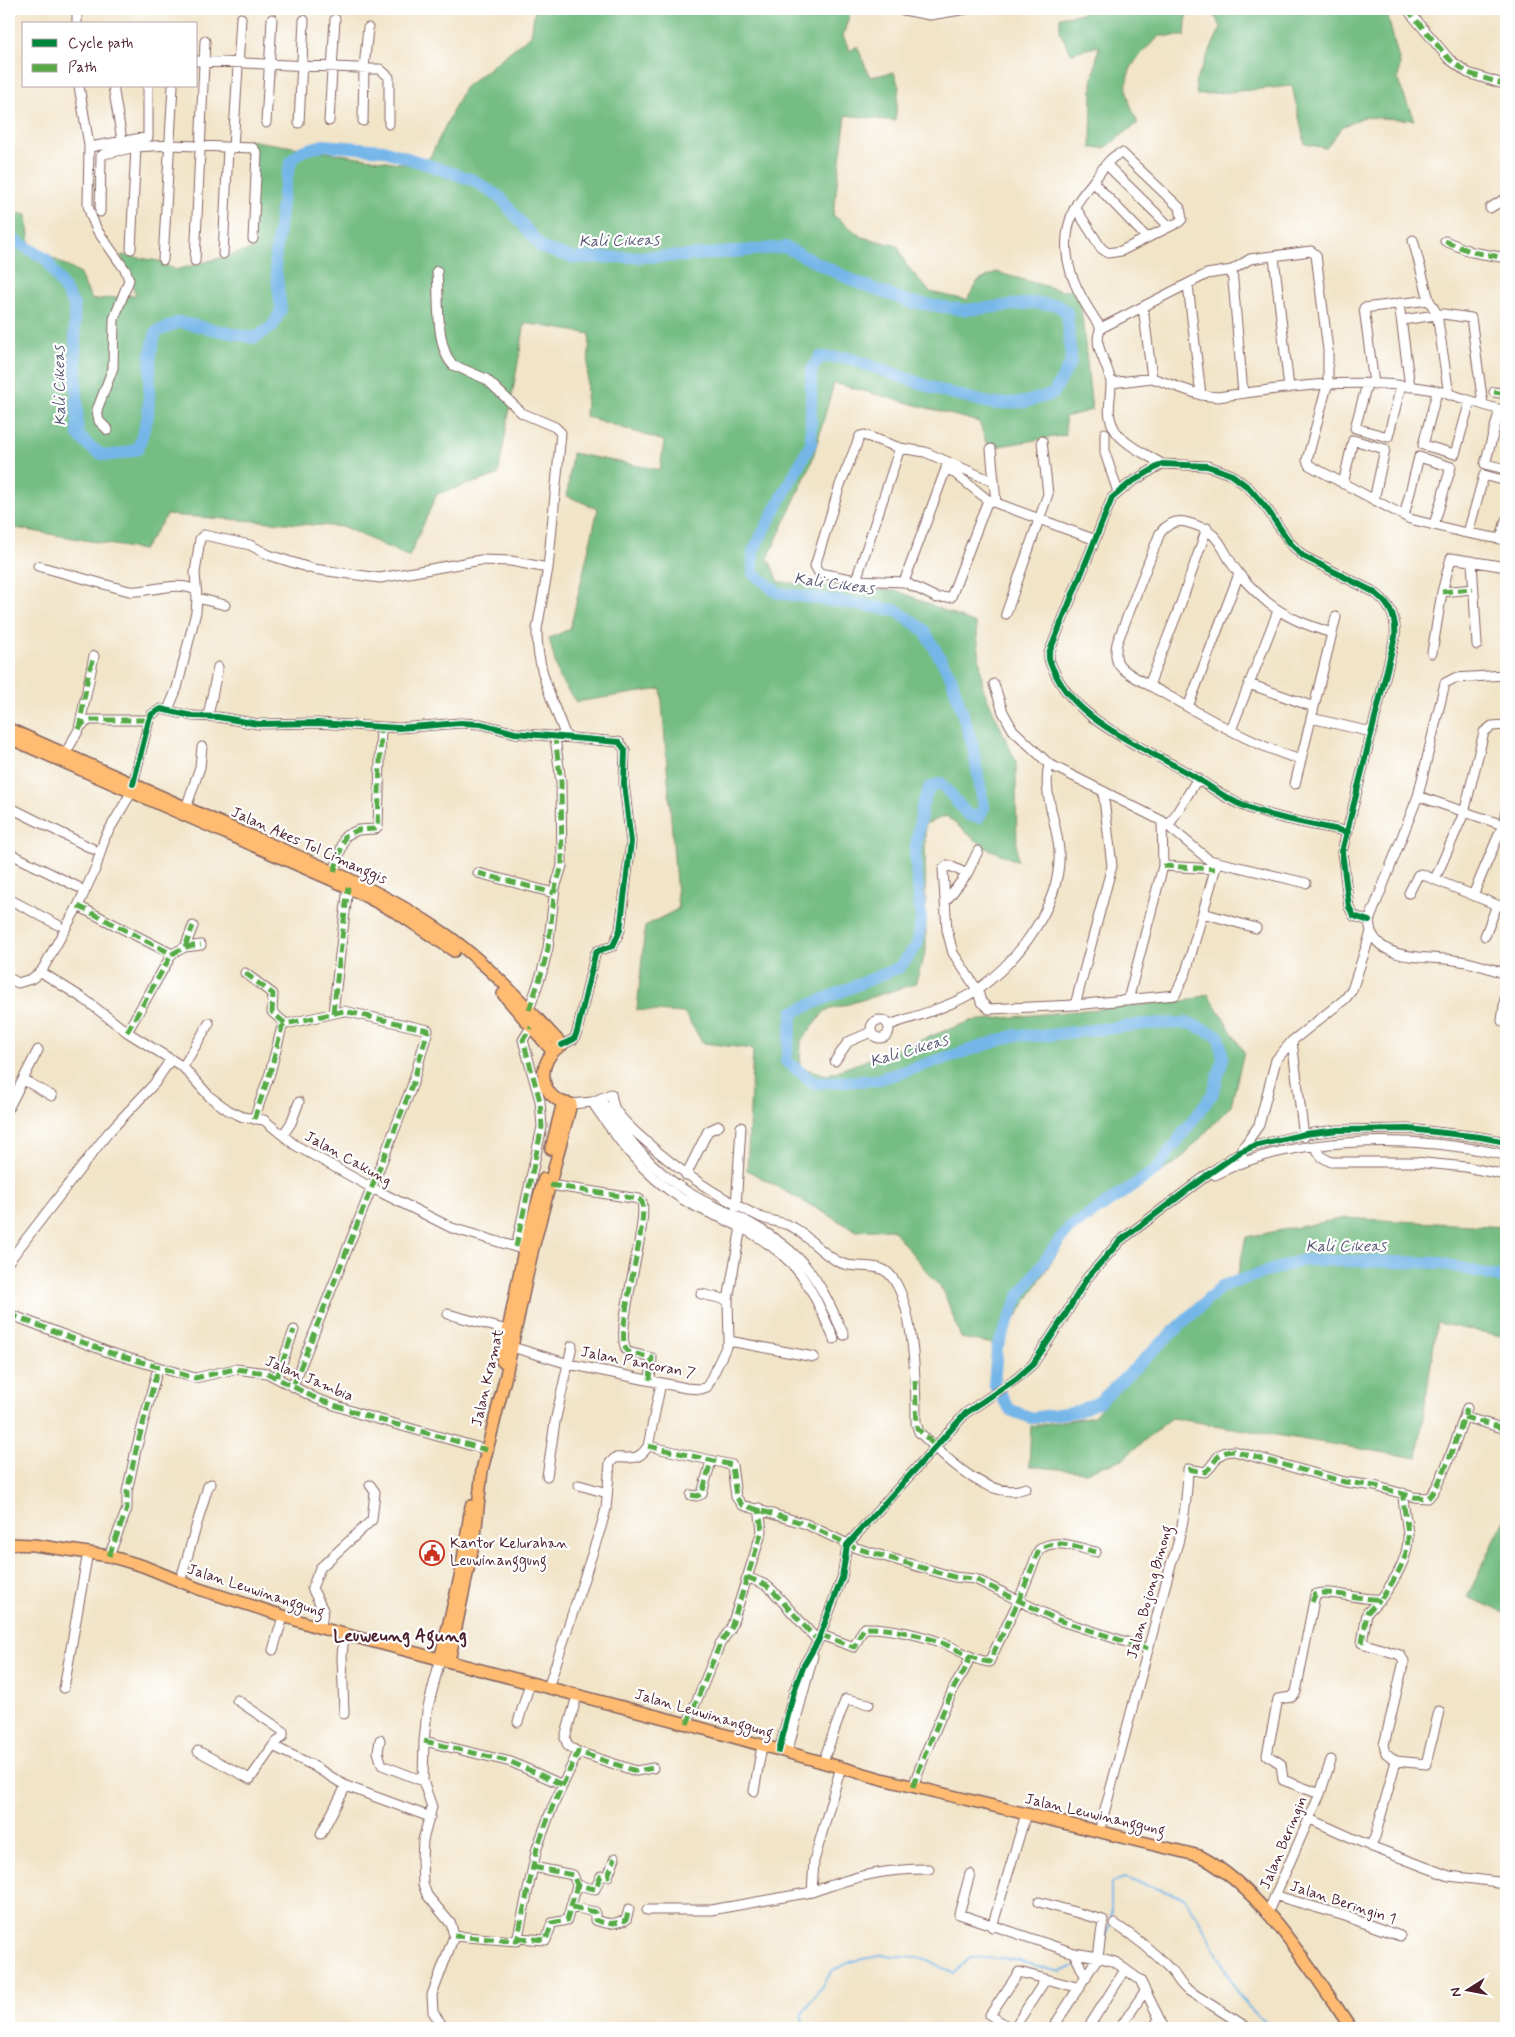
<svg xmlns="http://www.w3.org/2000/svg" width="1515" height="2037" viewBox="0 0 1515 2037" font-family="Mynerve,sans-serif">
	<style>
		.forest { fill: #75bd83; stroke: #606e57 }
		.lines { fill: none; stroke-linecap: round; stroke-linejoin: round }
		.stream { stroke: #74b6e9; stroke-width: 2 }
		.river { stroke: #74b6e9; stroke-width: 12 }
		.minor-casing { stroke: #846462; stroke-width: 11 }
		.major-casing { stroke: #846462; stroke-width: 14 }
		.minor { stroke: #fff; stroke-width: 9 }
		.major { stroke: #febb71; stroke-width: 11 }
		.quiet { stroke: #57aa44; stroke-width: 5; stroke-dasharray: 10 5; stroke-linecap: butt }
		.cycleway-casing { stroke: #fff; stroke-width: 9 }
		.cycleway { stroke: #00873e; stroke-width: 6 }
		.labels { text-anchor: middle; dominant-baseline: central; stroke-width: 4.5; stroke-linejoin: round; paint-order: stroke }
		.street-label { font-size: 15px; fill: #4a1f2b; stroke: #fff }
		.poi-label { font-size: 15px; fill: #4a1f2b; stroke: #fff; text-anchor: start }
		.water-label { font-size: 16px; font-style: italic; fill: #5b5b77; stroke: #fff }
		.quarter-label { font-size: 18px; font-weight: bold; fill: #4a1f2b; stroke: #fff }
	</style>
	<rect width="100%" height="100%" fill="#fff"/>
	<filter id="ink" filterUnits="userSpaceOnUse"><feTurbulence type="fractalNoise" baseFrequency=".02" numOctaves="2"/><feDisplacementMap in="SourceGraphic" scale="10" xChannelSelector="R" yChannelSelector="G"/><feConvolveMatrix kernelMatrix="1 2 1 2 8 2 1 2 1" color-interpolation-filters="sRGB"/></filter>
	<filter id="wash" filterUnits="userSpaceOnUse"><feTurbulence type="fractalNoise" baseFrequency=".0096" numOctaves="4" result="noise"/><feDisplacementMap in="SourceGraphic" scale="20" xChannelSelector="R" yChannelSelector="G"/><feGaussianBlur stdDeviation="1.12" result="paint"/><feColorMatrix in="noise" values="0 0 0 0 0 0 0 0 0 0 0 0 0 0 0 0 0 1.4 0 .05"/><feComposite in="paint" operator="in"/></filter>
	<g filter="url(#wash)">
		<rect width="100%" height="100%" fill="#f1e4c7"/>
		<path class="forest" d="M535 9 851 10 843 36 850 51 857 46 870 77 894 72 899 87 895 121 846 115 833 215 862 237 898 246 906 265 930 292 967 300 977 282 996 272 1063 291 1079 287 1092 410 1065 417 1066 435 988 448 979 422 834 383 811 464 768 558 779 582 898 591 976 624 983 688 1016 762 1017 861 984 847 946 816 925 824 926 951 915 984 825 1011 801 1041 800 1067 827 1075 971 1021 1191 1000 1208 994 1244 1052 1231 1105 1181 1159 1070 1232 999 1345 961 1338 944 1292 892 1229 857 1231 747 1170 753 1049 703 1043 684 1013 637 1010 645 926 678 909 661 689 576 702 559 678 549 638 570 629 598 509 567 496 572 453 660 470 664 441 585 416 590 334 525 323 498 475 437 494 409 557 344 527 167 515 143 550 9 527V212L27 215 30 245 79 273 92 300 136 295 121 255 159 261 176 270 253 249 248 140 425 167 464 88 531 35Z
			M1107 9H1187L1185 36H1160C1126 66 1117 80 1138 123L1105 148H1091L1092 83 1099 46 1071 53 1060 33V17Z
			M1215 9H1386L1400 64 1398 81 1414 120 1364 117 1342 127 1326 148 1305 144 1292 86 1197 95 1195 82 1221 27 1211 10Z
			M1345 1218 1506 1227V1337L1437 1323 1417 1458 1171 1418 1123 1459 1086 1472 1029 1466 1031 1426 1094 1416 1168 1329 1237 1279 1246 1237Z
			M1506 1517V1613L1467 1597Z"/>
		<g class="lines">
			<path class="stream" d="M1105 1940 1111 1922V1883L1124 1878 1185 1898 1210 1938 1232 1983 1244 2002 1270 2028
				M803 2028 802 2014 833 1970 853 1961 884 1955 926 1959 954 1974 970 1957 1015 1960 1061 1972 1077 1965"/>
			<path class="river" d="M9 237 46 259 74 305 78 435C102 460 105 458 138 449L148 416 151 352 156 332 179 322 254 338 272 327 281 310 275 260 283 194 291 161 302 151 323 145 383 150 473 180 501 198 542 248 574 258 687 256 785 247 858 283 910 302 965 310 1033 303 1057 305 1067 312 1071 362 1053 394 1025 402 994 404 942 391 848 358 820 357 811 371V443L753 551V573L778 593 896 610 924 630 951 677 972 743 984 807 979 817 968 815 941 783 929 788 922 807 915 853 921 920 917 945 900 967 793 1012 786 1061 814 1083 877 1080 1016 1035 1040 1036 1146 1024 1189 1023 1219 1036 1223 1059 1213 1093 1155 1171 1067 1230 1019 1296 997 1348 994 1384 1010 1410 1032 1418 1078 1411 1100 1401 1222 1286 1303 1260 1441 1263 1506 1279"/>
		</g>
	</g>
	<g filter="url(#ink)">
		<g class="lines">
			<defs>
				<path id="minor" d="M898 9 930 15 967 9
					M1407 9 1449 59 1468 73 1506 85
					M77 24V9
					M196 61 380 69 389 77V124
					M79 86 89 145 88 205 91 216 97 230 126 271 129 280 114 319 113 368 97 410 99 421 108 430
					M113 86 122 140
					M329 121 335 19
					M363 121 364 68 368 28
					M266 123 272 19
					M299 123 304 20
					M89 147 148 137V86
					M233 148 241 18
					M1107 165 1169 226
					M1093 182 1147 238
					M1075 207 1101 248 1108 253 1121 251 1179 222 1182 219 1180 208 1122 153C1110 155 1100 173 1093 182 1087 190 1079 198 1075 207 1054 253 1075 291 1101 328
					M1490 208 1506 198
					M100 212 101 156 104 154 136 147 170 145 253 148 257 153 253 239
					M1445 241 1472 252 1506 258
					M131 249 136 147
					M223 254 228 148
					M1274 257 1289 388
					M163 260 173 86
					M195 261 205 41
					M1232 270 1243 393
					M437 271C439 296 435 347 453 365L486 379 522 413 555 427 561 433 548 568 537 629C536 668 553 702 566 737
					M1188 285 1201 395
					M1429 300 1437 314 1449 395
					M1399 303 1410 387
					M1143 307 1152 378
					M1402 320 1443 314 1471 318 1483 404
					M1111 383 1152 378 1201 395 1218 397C1286 387 1353 377 1422 388 1451 392 1478 405 1506 411
					M1367 384 1355 428 1388 437 1401 386
					M1374 384 1364 308 1429 300 1413 240
					M1437 392 1423 445 1455 454 1470 401
					M1494 392 1506 394
					M1500 409 1485 464 1506 469
					M1105 433V453L1118 492
					M991 449 996 503
					M1162 464C1148 455 1124 445 1115 430 1105 414 1111 401 1111 384 1110 365 1091 347 1101 328L1207 274 1232 270 1250 259 1311 251 1316 255 1328 350V382L1307 460 1309 465 1410 519 1462 532 1506 540
					M947 467 988 500 1093 539
					M1343 484 1353 440 1385 449 1374 500
					M988 500 951 597 937 598 904 582 856 580 819 573 815 566 840 485 860 436 864 435 900 448 925 452 994 482
					M1404 516 1419 457 1451 467 1434 525
					M1468 533 1484 475 1506 481
					M1501 538 1506 520
					M1472 561 1477 645
					M38 566 129 591C149 593 176 580 195 590
					M856 580 900 448
					M904 582 948 463
					M1442 592 1473 589
					M197 598 225 605
					M1006 614 1048 494 1042 441
					M1432 653 1442 592 1451 558 1506 567
					M994 684 1003 712 1013 730 1049 764 1162 821 1209 860 1306 883
					M1249 684 1314 707
					M1149 685 1180 606 1207 528
					M1188 707 1239 574
					M168 710 177 688 196 612 197 598 195 573 200 539 204 535 250 545 269 555 313 569 380 578 481 560 511 561 548 568
					M208 716 218 667
					M1311 718 1371 732
					M79 729 94 656
					M1231 730 1278 611
					M65 754 81 726 89 720H149
					M1301 760C1253 745 1209 719 1165 694 1153 687 1129 676 1120 666 1114 659 1116 650 1117 643L1160 533C1168 523 1177 519 1189 523 1225 533 1219 550 1240 575 1248 585 1258 594 1267 602 1287 618 1309 626 1332 633
					M133 784 149 720 152 714 161 709 192 716 218 717 258 724 317 723 399 728 460 723 481 724 515 733 619 742 625 750 624 784 631 842 620 930 613 946 597 951 595 955 577 1032 574 1039 562 1045
					M1295 784 1336 617
					M1418 796 1506 826
					M9 807 93 849
					M186 808 200 767 202 747
					M1168 827 1198 778
					M1348 832C1313 824 1269 818 1237 803 1220 795 1204 782 1188 773 1142 747 1076 721 1054 671 1051 665 1048 660 1049 653L1112 498 1130 483 1162 464 1207 466 1216 469 1232 475 1249 488 1267 509 1290 543 1303 556 1372 591C1389 602 1397 617 1395 637L1342 852 1349 907 1354 916 1369 921
					M9 853 78 887
					M1163 866 1215 869
					M334 872 345 836 358 830 375 829 378 826 381 727
					M478 873 554 893
					M967 874 948 865 943 869 947 930 953 953 978 991 981 1002 989 1009 1075 1005 1175 995 1186 972 1217 863
					M1435 879 1464 813 1484 732 1492 726 1506 725
					M1409 893 1418 875 1421 874 1497 905 1506 906
					M1473 895 1503 825 1506 811
					M9 899 58 925
					M945 902 967 874 978 851
					M78 906 172 954
					M1203 913 1256 928
					M1371 932C1384 962 1427 956 1454 960 1471 962 1490 968 1506 974
					M1485 936 1497 905
					M185 947 193 926
					M41 972 78 906 96 867 105 837 131 793
					M245 973 273 994 272 1012 286 1024
					M9 978 18 983 31 979 41 972 84 999 127 1032 183 1067 210 1097 228 1110 243 1117 264 1120 295 1145 372 1188 452 1228 529 1251
					M1128 1000 1163 866 1162 821
					M1075 1005 1112 866 1103 791
					M529 1010 542 972 548 948 555 888 562 866 561 782 555 738
					M333 1013 348 887
					M871 1029a9 9 0 1 1 18 0a9 9 0 1 1-18 0Z
					M1502 1021 1506 991
					M889 1025C916 1016 953 1006 977 990 1019 960 1062 904 1059 851 1057 821 1042 794 1049 764
					M127 1032 172 954 185 947 201 945
					M1292 1041 1304 1137
					M835 1061 848 1042 871 1032
					M183 1067 209 1023
					M24 1080 52 1096
					M600 1099C625 1135 650 1169 688 1192 706 1204 727 1211 746 1221 805 1253 817 1276 844 1335
					M592 1102C618 1140 642 1174 682 1199 699 1210 721 1217 740 1227 798 1257 809 1282 834 1339
					M571 1104 592 1102 611 1094C612 1099 613 1105 615 1109 621 1119 632 1129 641 1137 677 1170 716 1196 760 1217 772 1222 786 1222 796 1229 812 1240 823 1255 841 1263 857 1270 879 1261 891 1276 915 1304 916 1387 916 1423L919 1432C944 1456 989 1503 1026 1488
					M9 1107 38 1050
					M254 1119 270 1073 282 1027 286 1024 344 1011 428 1030 412 1086 293 1386
					M283 1135 291 1123 299 1102
					M1314 1146 1322 1157 1331 1162H1415L1466 1167 1506 1175
					M1245 1162 1240 1152 1259 1125 1276 1060 1292 1041 1345 999 1352 990 1371 932 1369 921 1418 796 1445 683 1455 678 1506 675
					M686 1175 708 1131 719 1126
					M1215 1175C1294 1133 1420 1136 1506 1155
					M550 1185 639 1199 642 1202C649 1227 611 1339 628 1352L652 1358 650 1380
					M736 1207 741 1127
					M516 1247 542 1127 540 1101 523 1040 531 1027
					M9 1261 108 1133 154 1084 171 1059
					M701 1294 728 1300
					M9 1314 108 1352 195 1378 235 1369 267 1373 317 1399 363 1415 487 1450
					M448 1314 507 1330
					M729 1341 814 1357
					M512 1347 569 1364 686 1388 701 1389 707 1387 729 1341 728 1300 741 1227 745 1220
					M277 1377 294 1330
					M1464 1417 1506 1429
					M648 1446 732 1465 736 1497 742 1505 806 1524 856 1548 954 1577 975 1579 1058 1620 1148 1649
					M547 1476 555 1422 572 1346
					M579 1485 607 1493
					M691 1495 697 1496 702 1494 711 1461
					M109 1556 127 1509V1492L136 1450 158 1368
					M747 1577 766 1585 772 1590 818 1641
					M180 1582 208 1486 211 1484
					M321 1628 323 1610 312 1588 320 1568 372 1520 375 1492 370 1485
					M821 1635 854 1647 864 1628C887 1627 928 1636 949 1646 963 1652 973 1660 989 1662L1019 1600 1039 1550C1054 1537 1079 1548 1096 1552
					M273 1650 283 1617
					M440 1660 427 1711 424 1741 423 1781 432 1807 423 1840 422 1859 423 1884 427 1895 451 1924 454 1936 432 1995 433 2012 444 2028
					M64 1688 88 1552
					M548 1688 601 1527 606 1509 610 1463 615 1458C631 1457 638 1462 648 1446L661 1383
					M577 1696 565 1738 568 1746 578 1752
					M237 1700 283 1731V1736L273 1746
					M344 1714 342 1656 344 1634
					M518 1722 530 1683
					M687 1724 720 1644 731 1628 762 1531 759 1508
					M380 1740 378 1752 382 1765 423 1781
					M424 1741 511 1762 563 1785
					M198 1751 250 1779 273 1746 312 1765 346 1786 430 1817
					M779 1751 794 1691 804 1665 818 1641 842 1578 847 1545 966 1413 1016 1379 1033 1364 1064 1317 1087 1278 1120 1241 1210 1173 1240 1152 1254 1146 1305 1134 1338 1130 1409 1129 1480 1137 1506 1142
					M787 1753 813 1656
					M1396 1761 1426 1764 1439 1711
					M823 1762 845 1701 846 1699 869 1704
					M913 1787C924 1754 938 1723 952 1692 957 1679 967 1672 969 1657
					M754 1791 762 1746
					M1320 1794 1331 1760
					M1310 1819 1370 1846 1375 1837 1396 1761 1386 1753 1384 1745 1404 1661 1400 1655 1362 1643 1367 1613 1380 1599
					M1099 1832 1171 1564C1183 1534 1187 1502 1188 1469L1205 1472C1218 1463 1213 1452 1234 1451L1345 1482 1375 1486 1414 1497 1428 1498C1441 1488 1461 1426 1467 1408
					M321 1834 346 1786
					M1370 1846 1449 1876 1506 1883
					M533 1867 573 1875 577 1885 595 1889 601 1876H608L615 1858
					M970 1874 959 1914 1074 1953 1098 1957 1115 1962 1140 1980 1164 2028
					M812 1892C856 1876 882 1869 929 1869
					M1277 1896 1345 1916 1400 1936
					M1039 1902 1103 1920 1098 1957 1053 2028
					M572 1907 595 1912V1920C609 1925 613 1924 626 1920L629 1909
					M647 1910H711L812 1892 814 1861 841 1767
					M1267 1914 1320 1794 1283 1780 1281 1764 1267 1755 1278 1699 1292 1697 1296 1692 1315 1595C1325 1588 1364 1601 1381 1599 1394 1581 1409 1558 1408 1535 1407 1521 1403 1508 1403 1493
					M1115 1924C1135 1937 1153 1951 1169 1968 1176 1975 1179 1983 1186 1989L1248 2028
					M992 1927 1026 1814
					M454 1936 517 1941 537 1848 552 1808 578 1752 636 1771 653 1768
					M518 1938 546 1940 552 1923 567 1920 577 1885
					M1074 1953 1086 1978
					M1010 2028 990 2015 1019 1972 1080 1988
					M1014 2028 1046 1979
					M1088 2028 1125 1970
					M1120 2028 1145 1991
					M1153 2028 1159 2019"/>
				<path id="major" d="M9 729C84 762 159 796 234 829 307 860 382 889 447 935 490 966 527 1007 562 1045 534 1061 539 1101 571 1104L532 1252 506 1375 482 1470 475 1536 449 1661
					M9 738 348 887 399 914 454 951
					M503 994 553 1052
					M551 1149 563 1102
					M502 1361 524 1250 544 1179
					M9 1544 34 1545 109 1556 143 1566 199 1589 321 1628 687 1724 882 1779 1200 1856C1264 1890 1311 1971 1351 2028
					M440 1660 461 1573 471 1506"/>
			</defs>
			<use href="#minor" class="minor-casing"/>
			<use href="#major" class="major-casing"/>
			<use href="#minor" class="minor"/>
			<use href="#major" class="major"/>
			<path class="quiet" d="M1407 9 1449 59 1468 73 1506 85
				M1445 241 1472 252 1506 258
				M1494 392 1506 394
				M1442 592 1473 589
				M79 729 88 676 94 656
				M79 729 83 723 92 720H149
				M1503 825 1506 811
				M1163 866 1215 869
				M334 872 345 836 358 830 375 829 378 826 381 727
				M478 873 554 893
				M78 906 172 954
				M185 947 193 926
				M245 973 273 994 272 1012 286 1024
				M529 1010 542 972 548 948 555 888 562 866 561 782 555 738
				M333 1013 348 887
				M127 1032 172 954 185 947 201 945
				M254 1119 270 1073 282 1027 286 1024 344 1011 428 1030 412 1086 293 1386
				M550 1185 639 1199 642 1202C649 1227 611 1339 628 1352L652 1358 650 1380
				M516 1247 542 1127 540 1101 523 1040 531 1027
				M9 1314 108 1352 195 1378 235 1369 267 1373 317 1399 363 1415 487 1450
				M277 1377 294 1330
				M915 1380 917 1428 935 1446
				M1464 1417 1506 1429
				M648 1446 732 1465 736 1497 742 1505 806 1524 856 1548 954 1577 975 1579 1058 1620 1148 1649
				M1188 1469 1205 1472C1218 1463 1213 1452 1234 1451L1345 1482 1375 1486 1414 1497 1428 1498C1441 1488 1461 1426 1467 1408
				M691 1495 697 1496 702 1494 711 1461
				M109 1556 127 1509V1492L136 1450 158 1368
				M747 1577 766 1585 772 1590 818 1641
				M1312 1602 1315 1595C1325 1588 1364 1601 1381 1599 1394 1581 1409 1558 1408 1535 1407 1521 1403 1508 1403 1493
				M821 1635 854 1647 864 1628C887 1627 928 1636 949 1646 963 1652 973 1660 989 1662L1019 1600 1039 1550C1054 1537 1079 1548 1096 1552
				M1362 1643 1367 1613 1380 1599
				M687 1724 720 1644 731 1628 762 1531 759 1508
				M424 1741 511 1762 563 1785
				M913 1787C924 1754 938 1723 952 1692 957 1679 967 1672 969 1657
				M533 1867 573 1875 577 1885 595 1889 601 1876H608L615 1858
				M572 1907 595 1912V1920C609 1925 613 1924 626 1920L629 1909
				M454 1936 517 1941 537 1848 552 1808 578 1752 636 1771 653 1768
				M518 1938 546 1940 552 1923 567 1920 577 1885"/>
			<defs>
				<path id="cycleway" d="M133 784 149 720 152 714 161 709 192 716 218 717 258 724 317 723 399 728 460 723 481 724 515 733 619 742 625 750 624 784 631 842 620 930 613 946 597 951 595 955 577 1032 574 1039 562 1045
					M1348 832C1313 824 1269 818 1237 803 1220 795 1204 782 1188 773 1142 747 1076 721 1054 671 1051 665 1048 660 1049 653L1112 498 1130 483 1162 464 1207 466 1216 469 1232 475 1249 488 1267 509 1290 543 1303 556 1372 591C1389 602 1397 617 1395 637L1342 852 1349 907 1354 916 1369 921
					M779 1751 794 1691 804 1665 818 1641 842 1578 847 1545 966 1413 1016 1379 1033 1364 1064 1317 1087 1278 1120 1241 1210 1173 1240 1152 1254 1146 1305 1134 1338 1130 1409 1129 1480 1137 1506 1142"/>
			</defs>
			<use href="#cycleway" class="cycleway-casing"/>
			<use href="#cycleway" class="cycleway"/>
		</g>
	</g>
	<defs>
		<symbol id="civic-ring" viewBox="-11 -11 22 22"><circle r="9.5" fill="#fff" stroke="#c8321e" stroke-width="1.5"/><path d="M-.6-6.5H3V-4.5H.6V-3L4-1V1h2V6H-6V1h2V-1L-.6-3ZM-1.2 2.5V6h2.4V2.5Z" fill="#c8321e"/></symbol>
	</defs>
	<g fill-rule="evenodd">
		<use href="#civic-ring" x="418" y="1539" width="28" height="28"/>
	</g>
	<g class="labels">
		<g class="street-label">
			<text transform="translate(309 846) rotate(24)">Jalan Akes Tol Cimanggis</text>
			<text transform="translate(348 1159) rotate(29)">Jalan Cakung</text>
			<text transform="translate(638 1363) rotate(11)">Jalan Pancoran 7</text>
			<text transform="translate(488 1378) rotate(-77)">Jalan Kramat</text>
			<text transform="translate(309 1379) rotate(23)">Jalan Jambia</text>
			<text transform="translate(256 1591) rotate(18)">Jalan Leuwinanggung</text>
			<text transform="translate(1150 1592) rotate(-75)">Jalan Bojong Binong</text>
			<text transform="translate(704 1714) rotate(16)">Jalan Leuwinanggung</text>
			<text transform="translate(1095 1815) rotate(13)">Jalan Leuwinanggung</text>
			<text transform="translate(1284 1843) rotate(-67)">Jalan Beringin</text>
			<text transform="translate(1343 1903) rotate(18)">Jalan Beringin 1</text>
		</g>
		<g class="poi-label">
			<text x="450" y="1544">Kantor Kelurahan<tspan x="450" dy="17">Leuwinanggung</tspan></text>
		</g>
		<g class="water-label">
			<text transform="translate(619 241) rotate(-1)">Kali Cikeas</text>
			<text transform="translate(60 386) rotate(-91)">Kali Cikeas</text>
			<text transform="translate(834 584) rotate(8)">Kali Cikeas</text>
			<text transform="translate(909 1051) rotate(-16)">Kali Cikeas</text>
			<text x="1346" y="1246">Kali Cikeas</text>
		</g>
		<g class="quarter-label">
			<text x="400" y="1636">Leuweung Agung</text>
		</g>
	</g>
	<rect width="1515" height="2037" fill="none" stroke="#fff" stroke-width="30"/>
	<rect x="22" y="22" width="175" height="65" fill="#ffffff" stroke="#b7a5aa"/>
	<rect x="32" y="39" width="25" height="8" fill="#00873e" stroke="#b7a5aa"/>
	<text x="68" y="48" font-size="15" fill="#4a1f2b">Cycle path</text>
	<rect x="32" y="64" width="25" height="8" fill="#57aa44" stroke="#b7a5aa"/>
	<text x="68" y="72" font-size="15" fill="#4a1f2b">Path</text>
	<g transform="translate(1468 1990) rotate(259)" stroke="#ffffff" stroke-width="4" paint-order="stroke">
	<path d="M0-4L9 19L0 12L-9 19Z" fill="#4a1f2b"/>
	<text y="-8" font-size="14" font-weight="bold" text-anchor="middle" fill="#4a1f2b">N</text>
	</g>
</svg>
